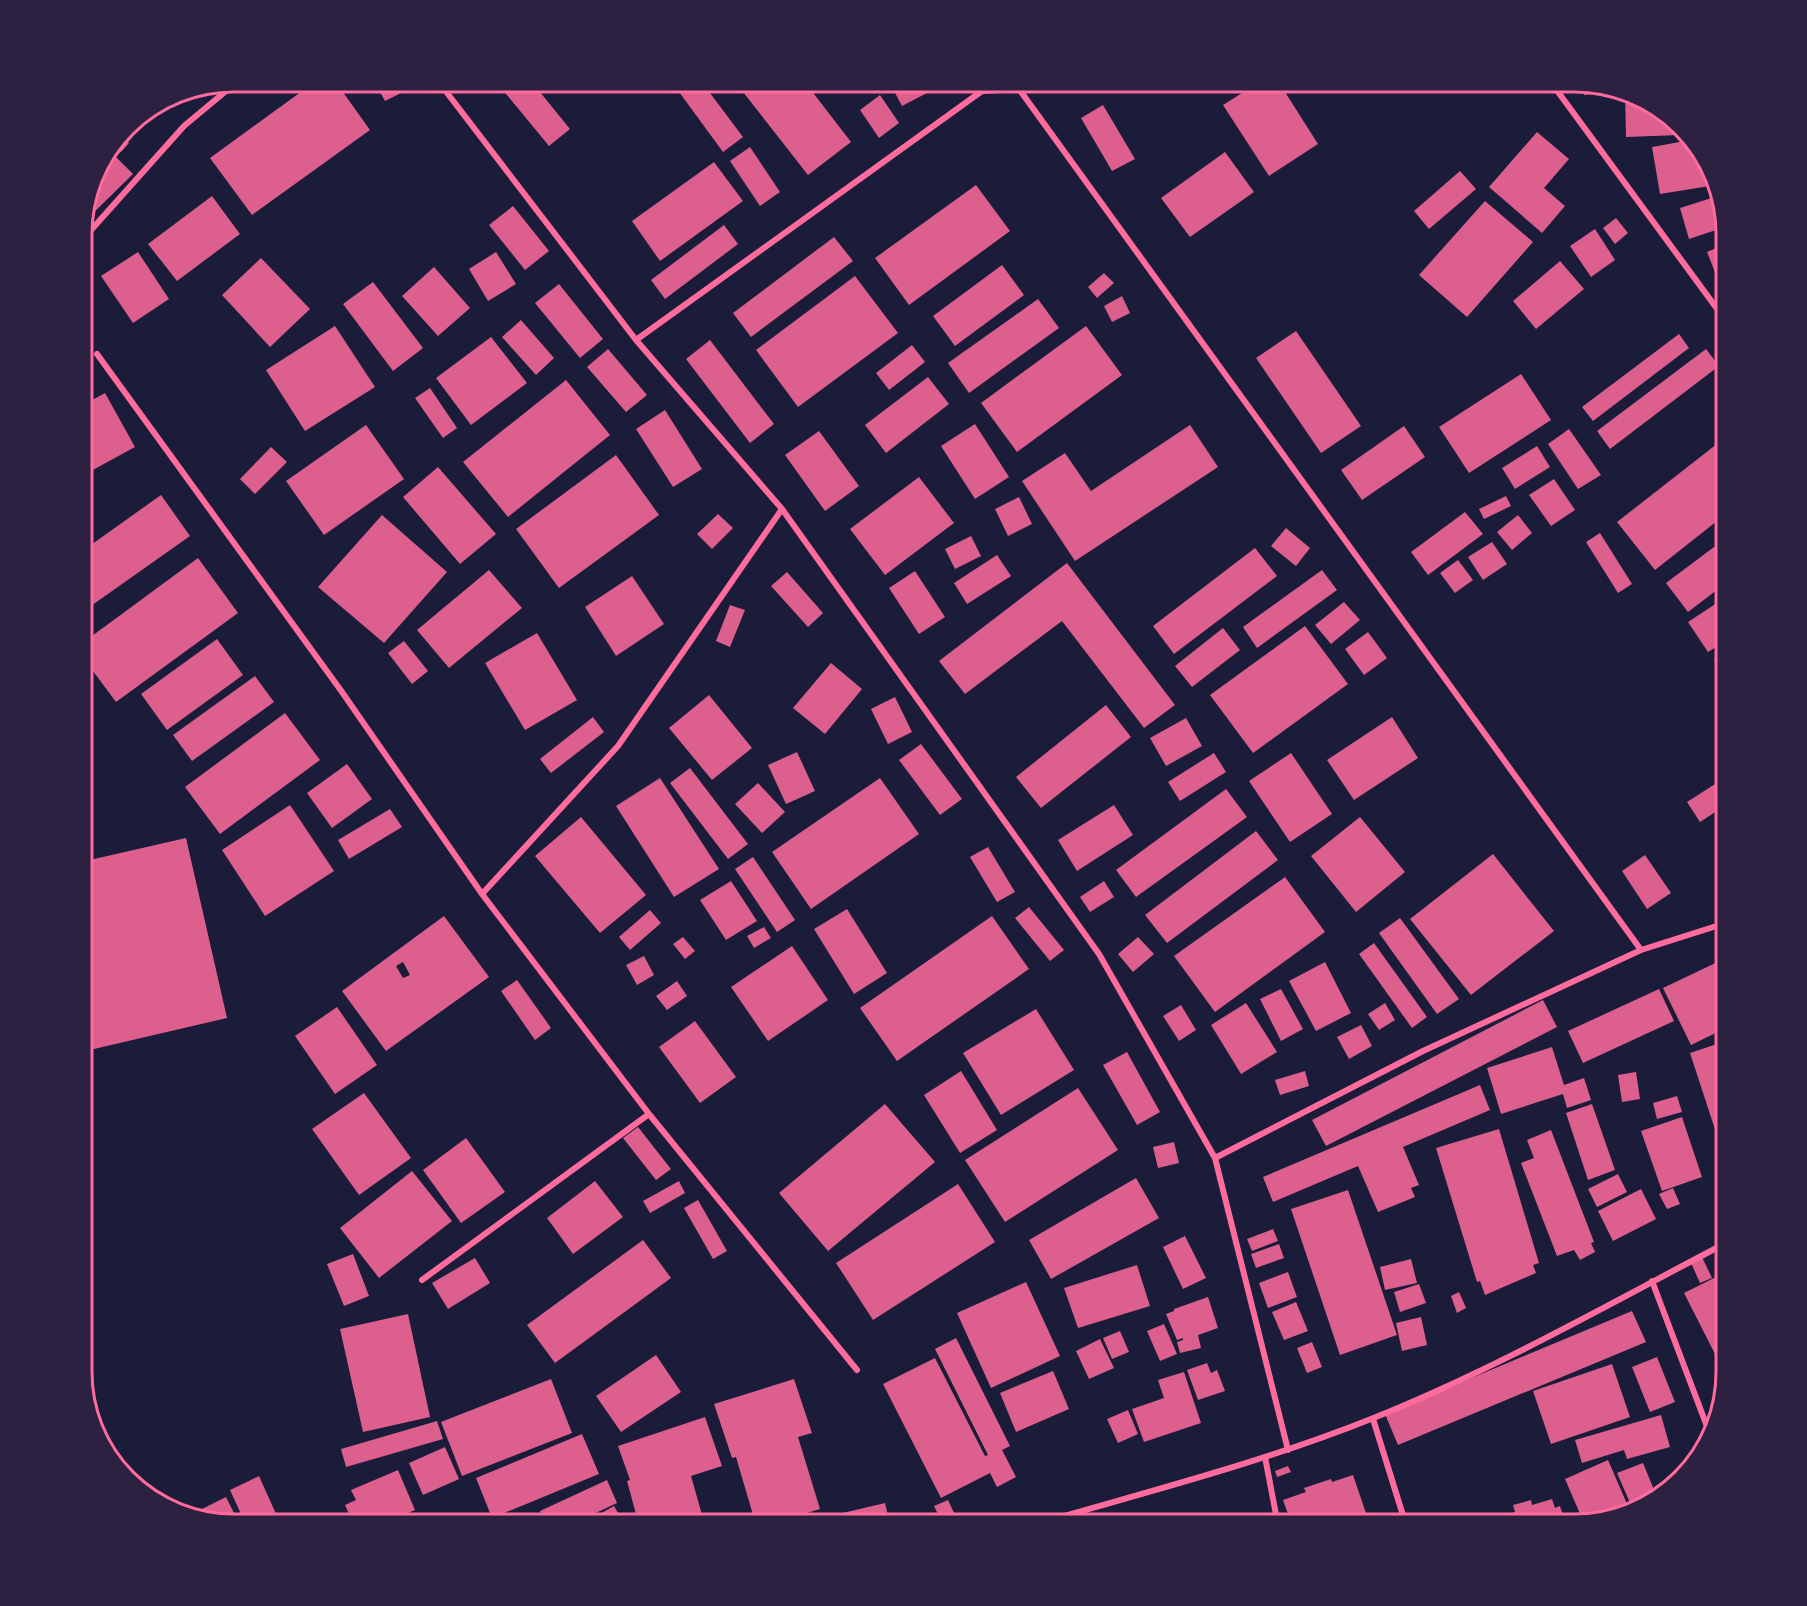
<svg xmlns="http://www.w3.org/2000/svg" width="1807" height="1606" viewBox="0 0 1807 1606" font-family="'IBM Plex Serif',serif">
	<style>
		.building { fill: #dd5f8e; fill-rule: evenodd }
		.lines { fill: none; stroke-linecap: round; stroke-linejoin: round }
		.minor { stroke: #ff6b9d; stroke-width: 6 }
		.rim { fill: none; stroke: #ff6b9d; stroke-width: 3 }
	</style>
	<rect width="100%" height="100%" fill="#1b1b3a"/>
	<path class="building" d="M316 81H335L370 130 252 215 210 158Z
		M512 81H531L570 129 549 146 502 89Z
		M671 81H701L743 137 723 152Z
		M739 81H804L851 142 808 175 736 83Z
		M913 81H923L929 92 902 106 894 91Z
		M1261 81H1278L1318 144 1269 176 1223 105Z
		M400 82 405 91 385 101 380 92Z
		M1584 83 1616 90V92L1584 95Z
		M1625 91 1632 93 1679 124V135L1626 137Z
		M880 95 899 123 879 138 860 110Z
		M1103 105 1135 159 1112 171 1081 118Z
		M1537 132 1569 159 1544 188 1565 206 1542 233 1489 187Z
		M121 135 129 143 121 152 113 145Z
		M1691 140 1714 175 1716 185 1660 194 1652 147Z
		M750 147 780 192 760 206 730 161Z
		M109 150 133 174 81 225 97 167Z
		M1225 152 1254 192 1190 237 1161 198Z
		M714 162 743 201 660 261 632 221Z
		M1460 171 1476 189 1429 229 1414 211Z
		M976 185 1010 231 909 305 875 258Z
		M212 196 240 234 177 281 148 244Z
		M1718 196 1725 227 1689 239 1680 208Z
		M1485 201 1533 242 1467 317 1419 275Z
		M513 206 549 251 525 270 489 225Z
		M1616 218 1628 233 1615 244 1603 228Z
		M724 225 738 244 665 299 651 280Z
		M1595 229 1615 260 1591 277 1570 246Z
		M834 237 853 261 751 337 733 313Z
		M1726 244V294L1724 295 1707 252Z
		M138 252 169 299 133 323 101 276Z
		M496 252 516 284 488 301 469 269Z
		M261 258 310 309 270 347 222 295Z
		M1560 261 1584 289 1536 329 1513 301Z
		M1002 265 1024 295 955 346 933 316Z
		M434 267 470 308 438 336 402 296Z
		M1104 273 1114 283 1097 298 1088 287Z
		M855 276 898 333 798 407 756 350Z
		M373 282 423 348 393 371 343 304Z
		M559 284 603 339 580 358 535 303Z
		M1122 296 1130 313 1112 322 1104 306Z
		M1038 299 1059 328 969 393 948 363Z
		M521 320 554 358 536 375 502 337Z
		M335 326 375 387 305 431 266 370Z
		M1086 326 1122 375 1017 452 981 403Z
		M1296 331 1361 426 1321 453 1256 358Z
		M1679 334 1689 348 1593 421 1582 407Z
		M491 337 527 383 471 425 436 378Z
		M710 340 774 424 750 443 686 359Z
		M912 345 925 362 889 390 876 373Z
		M608 349 647 395 626 412 587 367Z
		M1706 349 1719 366 1610 449 1597 431Z
		M1521 374 1551 420 1469 473 1439 427Z
		M928 377 949 404 886 453 865 425Z
		M566 380 610 435 508 517 463 462Z
		M430 388 457 428 443 438 415 398Z
		M105 393 135 447 91 471 81 453V406Z
		M665 410 702 469 673 487 636 429Z
		M975 424 1009 477 975 499 941 446Z
		M366 425 404 479 324 535 286 481Z
		M1190 425 1218 467 1075 561 1022 481 1065 453 1091 491Z
		M1404 426 1425 457 1362 500 1341 470Z
		M1569 429 1601 475 1578 489 1548 444Z
		M819 431 859 486 825 511 785 455Z
		M1722 440 1726 446V514L1655 570 1617 522Z
		M1537 446 1550 467 1515 489 1502 468Z
		M271 447 287 462 255 494 240 479Z
		M616 455 659 515 559 588 516 529Z
		M438 467 496 534 460 564 403 497Z
		M919 477 954 523 885 575 850 529Z
		M1554 479 1575 510 1551 526 1529 495Z
		M161 495 190 536 81 613V552Z
		M1506 496 1511 506 1484 519 1479 509Z
		M1019 497 1032 524 1008 536 995 509Z
		M1465 512 1483 534 1428 575 1411 552Z
		M718 514 733 528 712 549 697 534Z
		M382 515 447 572 384 643 318 587Z
		M1518 515 1532 533 1512 550 1497 532Z
		M1286 528 1310 548 1296 566 1271 546Z
		M1600 533 1632 584 1618 593 1586 542Z
		M971 536 981 556 955 569 945 549Z
		M1726 538V583L1688 612 1666 583Z
		M1492 542 1507 564 1483 580 1468 557Z
		M1255 548 1277 576 1174 654 1153 626Z
		M997 555 1011 576 967 604 954 583Z
		M198 558 238 613 116 702 81 655V644Z
		M1458 560 1473 580 1455 593 1440 573Z
		M1067 563 1175 705 1144 728 1062 621 965 694 939 661Z
		M489 570 522 608 449 668 417 630Z
		M1322 570 1337 590 1257 648 1243 627Z
		M915 571 945 617 919 634 889 588Z
		M787 572 823 613 808 627 771 586Z
		M632 576 664 624 616 656 585 607Z
		M1726 597V641L1708 652 1688 622Z
		M1344 602 1360 620 1331 644 1315 625Z
		M730 605 745 610 730 647 716 641Z
		M1305 626 1348 684 1253 753 1210 695Z
		M1223 628 1240 650 1192 687 1175 666Z
		M1368 632 1387 658 1364 675 1345 649Z
		M537 633 577 700 525 730 485 663Z
		M217 639 243 675 167 730 141 694Z
		M404 641 428 671 412 684 388 653Z
		M1726 652V678L1714 660Z
		M831 663 862 689 825 734 793 708Z
		M255 676 274 702 192 761 173 735Z
		M709 695 752 748 712 780 669 728Z
		M895 697 912 732 888 744 871 709Z
		M1106 705 1131 737 1041 808 1016 777Z
		M285 713 320 760 220 834 185 787Z
		M593 717 604 732 551 773 540 759Z
		M1392 717 1418 758 1354 800 1327 760Z
		M1186 718 1202 746 1166 766 1150 738Z
		M921 744 962 799 940 815 899 760Z
		M797 752 815 791 786 804 768 765Z
		M1214 753 1226 772 1180 801 1168 782Z
		M1291 753 1332 814 1290 842 1249 781Z
		M347 764 372 799 332 828 307 793Z
		M690 768 748 844 728 859 670 783Z
		M1726 777V805L1700 822 1687 802Z
		M660 778 719 869 674 897 616 806Z
		M880 778 919 834 811 909 772 852Z
		M758 783 785 812 762 833 735 804Z
		M1226 789 1247 817 1136 897 1116 870Z
		M290 805 334 871 265 916 222 850Z
		M1114 805 1133 835 1077 871 1058 840Z
		M390 809 402 827 349 859 338 840Z
		M581 817 646 895 600 933 535 856Z
		M1360 817 1405 872 1356 912 1311 856Z
		M1726 822V847L1715 828Z
		M1256 831 1278 860 1167 943 1145 915Z
		M186 838 227 1018 81 1052V862Z
		M988 847 1015 892 997 902 970 857Z
		M1493 854 1554 931 1471 995 1410 919Z
		M1645 855 1671 893 1647 909 1622 871Z
		M753 857 795 920 777 932 735 869Z
		M1285 877 1325 932 1215 1012 1174 956Z
		M731 881 757 921 726 940 700 900Z
		M1104 881 1114 897 1090 912 1080 897Z
		M1029 907 1064 950 1050 961 1015 918Z
		M847 909 887 973 854 994 814 929Z
		M650 910 661 923 630 950 619 937Z
		M444 916 489 977 386 1051 342 991ZM403 962 410 975 403 978 396 966Z
		M992 916 1029 969 897 1061 860 1008Z
		M1400 918 1459 999 1437 1014 1379 933Z
		M764 927 771 938 754 948 747 936Z
		M683 937 695 951 685 959 673 944Z
		M1138 937 1154 954 1133 972 1118 954Z
		M1374 943 1427 1017 1412 1028 1359 954Z
		M792 946 828 1000 768 1041 731 987Z
		M644 956 654 975 637 985 626 965Z
		M1726 958V1028L1691 1045 1663 988Z
		M1325 962 1351 1013 1316 1031 1289 981Z
		M517 980 551 1028 535 1040 501 991Z
		M677 981 687 996 667 1010 656 996Z
		M1281 989 1303 1029 1281 1041 1260 999Z
		M1659 989 1674 1021 1583 1063 1568 1031Z
		M1543 1000 1557 1027 1326 1146 1312 1120Z
		M1246 1003 1277 1052 1241 1074 1211 1025Z
		M1385 1003 1395 1020 1379 1030 1368 1014Z
		M1181 1005 1196 1030 1179 1041 1163 1016Z
		M337 1007 377 1065 335 1094 295 1036Z
		M1036 1009 1074 1070 1001 1115 963 1053Z
		M695 1021 736 1077 700 1103 659 1047Z
		M1361 1025 1372 1046 1349 1059 1337 1037Z
		M1726 1041V1160H1725L1690 1053Z
		M1552 1047 1564 1085 1584 1078 1591 1100 1567 1108 1563 1094 1501 1114 1487 1068Z
		M1127 1052 1160 1112 1137 1125 1103 1065Z
		M961 1071 997 1130 960 1153 924 1095Z
		M1305 1071 1309 1086 1280 1095 1275 1080Z
		M1636 1072 1640 1099 1622 1102 1618 1075Z
		M1480 1085 1490 1110 1403 1147 1419 1185 1411 1188 1415 1197 1378 1212 1358 1166 1273 1202 1263 1177Z
		M1078 1088 1118 1150 1005 1222 965 1160Z
		M364 1093 411 1158 359 1195 312 1129Z
		M1677 1096 1682 1112 1657 1119 1653 1103Z
		M885 1104 935 1162 828 1251 779 1193Z
		M1592 1104 1615 1170 1588 1180 1566 1113Z
		M1682 1117 1702 1177 1662 1191 1641 1131Z
		M638 1127 671 1169 656 1180 623 1138Z
		M1499 1129 1539 1263 1533 1265 1536 1273 1485 1295 1480 1281 1477 1282 1436 1148Z
		M1551 1130 1594 1242 1591 1243 1595 1252 1580 1260 1574 1250 1557 1256 1521 1163 1534 1158 1527 1140Z
		M466 1138 505 1192 461 1223 423 1170Z
		M1174 1142 1179 1163 1158 1168 1153 1147Z
		M412 1171 452 1221 379 1278 340 1228Z
		M1618 1174 1627 1192 1597 1207 1588 1189Z
		M1136 1178 1159 1218 1051 1279 1029 1240Z
		M595 1181 623 1217 573 1254 547 1218Z
		M679 1181 685 1193 650 1213 643 1201Z
		M958 1184 995 1242 873 1320 836 1263Z
		M1673 1188 1680 1204 1667 1209 1659 1194Z
		M1641 1189 1656 1219 1613 1241 1598 1211Z
		M1348 1190 1397 1335 1340 1355 1291 1209Z
		M698 1200 727 1251 713 1259 684 1208Z
		M1273 1229 1278 1241 1252 1251 1247 1239Z
		M1185 1236 1206 1278 1183 1289 1163 1247Z
		M643 1240 671 1278 555 1363 527 1325Z
		M1279 1244 1284 1258 1256 1268 1251 1254Z
		M353 1254 369 1296 344 1306 327 1264Z
		M1702 1257 1712 1278 1700 1283 1691 1263Z
		M475 1258 490 1283 448 1309 432 1283Z
		M1411 1259 1417 1283 1385 1290 1380 1267Z
		M1137 1265 1150 1306 1078 1328 1064 1288Z
		M1288 1272 1297 1297 1268 1308 1259 1283Z
		M1726 1272V1348L1715 1354 1684 1293Z
		M1026 1282 1060 1356 991 1388 957 1313Z
		M1419 1284 1426 1303 1400 1312 1394 1292Z
		M1459 1292 1466 1308 1457 1313 1451 1296Z
		M1208 1297 1218 1328 1198 1335 1201 1348 1180 1353 1177 1342 1183 1340V1338L1177 1340 1166 1314 1174 1311V1309Z
		M1296 1302 1308 1331 1284 1340 1272 1312Z
		M1632 1311 1646 1342 1398 1445 1385 1414Z
		M408 1314 430 1417 363 1432 340 1329Z
		M1421 1317 1427 1345 1402 1351 1396 1323Z
		M1164 1324 1177 1354 1160 1361 1147 1331Z
		M1120 1331 1129 1352 1112 1359 1103 1338Z
		M956 1338 1010 1446 1002 1450 1016 1477 997 1487 990 1473 941 1498 883 1384 935 1358 985 1456 988 1455 935 1349Z
		M1100 1339 1114 1368 1089 1379 1076 1351Z
		M1312 1342 1322 1367 1307 1373 1297 1348Z
		M656 1355 681 1392 621 1432 596 1396Z
		M1657 1357 1675 1402 1650 1412 1632 1367Z
		M1207 1363 1211 1373 1217 1370 1225 1391 1198 1400 1187 1370Z
		M1612 1364 1630 1417 1551 1444 1533 1391Z
		M1053 1371 1069 1409 1016 1432 1000 1393Z
		M1184 1372 1201 1423 1144 1442 1132 1409 1164 1398 1158 1380Z
		M551 1379 572 1433 462 1476 441 1422Z
		M794 1379 812 1433 798 1437 820 1509 767 1525H756L736 1457 732 1458 714 1404Z
		M1128 1410 1138 1434 1118 1443 1107 1419Z
		M1661 1415 1670 1447 1627 1459 1624 1450 1582 1463 1575 1440Z
		M705 1417 722 1466 691 1476 705 1525H639L627 1481 630 1480 618 1446Z
		M437 1421 443 1439 346 1467 341 1449Z
		M582 1434 599 1474 492 1518 476 1478Z
		M445 1447 459 1479 423 1495 409 1463Z
		M1608 1460 1631 1513 1584 1523 1565 1479Z
		M1643 1463 1657 1497 1634 1512 1617 1473Z
		M1288 1466 1291 1472 1277 1477 1275 1471Z
		M398 1470 415 1510 380 1525H354L345 1505 356 1500 351 1490Z
		M1353 1475 1370 1525H1292L1283 1500 1306 1492 1304 1488 1331 1479 1332 1482Z
		M259 1476 281 1525H246L230 1490Z
		M607 1480 617 1503 570 1525H546L540 1511Z
		M226 1497 240 1525 191 1516 190 1515Z
		M1552 1499 1555 1508 1560 1506 1566 1525H1491L1489 1520 1515 1512 1513 1505 1531 1500 1532 1505Z
		M948 1500 955 1515 942 1522 934 1506Z
		M885 1503 889 1520 869 1525H828L826 1517Z
		M614 1506 625 1525H580Z"/>
	<g class="lines">
		<path class="minor" d="M438 81 636 340 782 509 1099 954 1215 1158 1288 1450
			M1550 81 1726 321
			M92 229 184 126 238 81
			M636 340 982 91 1019 89 1641 950
			M97 354 342 692 482 894 649 1114 857 1370
			M482 894 618 746 782 509
			M1215 1158 1423 1051 1641 950 1726 923
			M422 1280 649 1114
			M1652 1281 1711 1437
			M1373 1419 1406 1525
			M1265 1457 1278 1525
			M1033 1525C1146 1492 1261 1463 1371 1419 1494 1370 1609 1304 1726 1243"/>
	</g>
	<path d="M0 0H1807V1606H0ZM234 92H1574A142 142 0 0 1 1716 234V1372A142 142 0 0 1 1574 1514H234A142 142 0 0 1 92 1372V234A142 142 0 0 1 234 92Z" fill="#2d2142" fill-rule="evenodd"/>
	<path class="rim" d="M234 92H1574A142 142 0 0 1 1716 234V1372A142 142 0 0 1 1574 1514H234A142 142 0 0 1 92 1372V234A142 142 0 0 1 234 92Z"/>
</svg>
